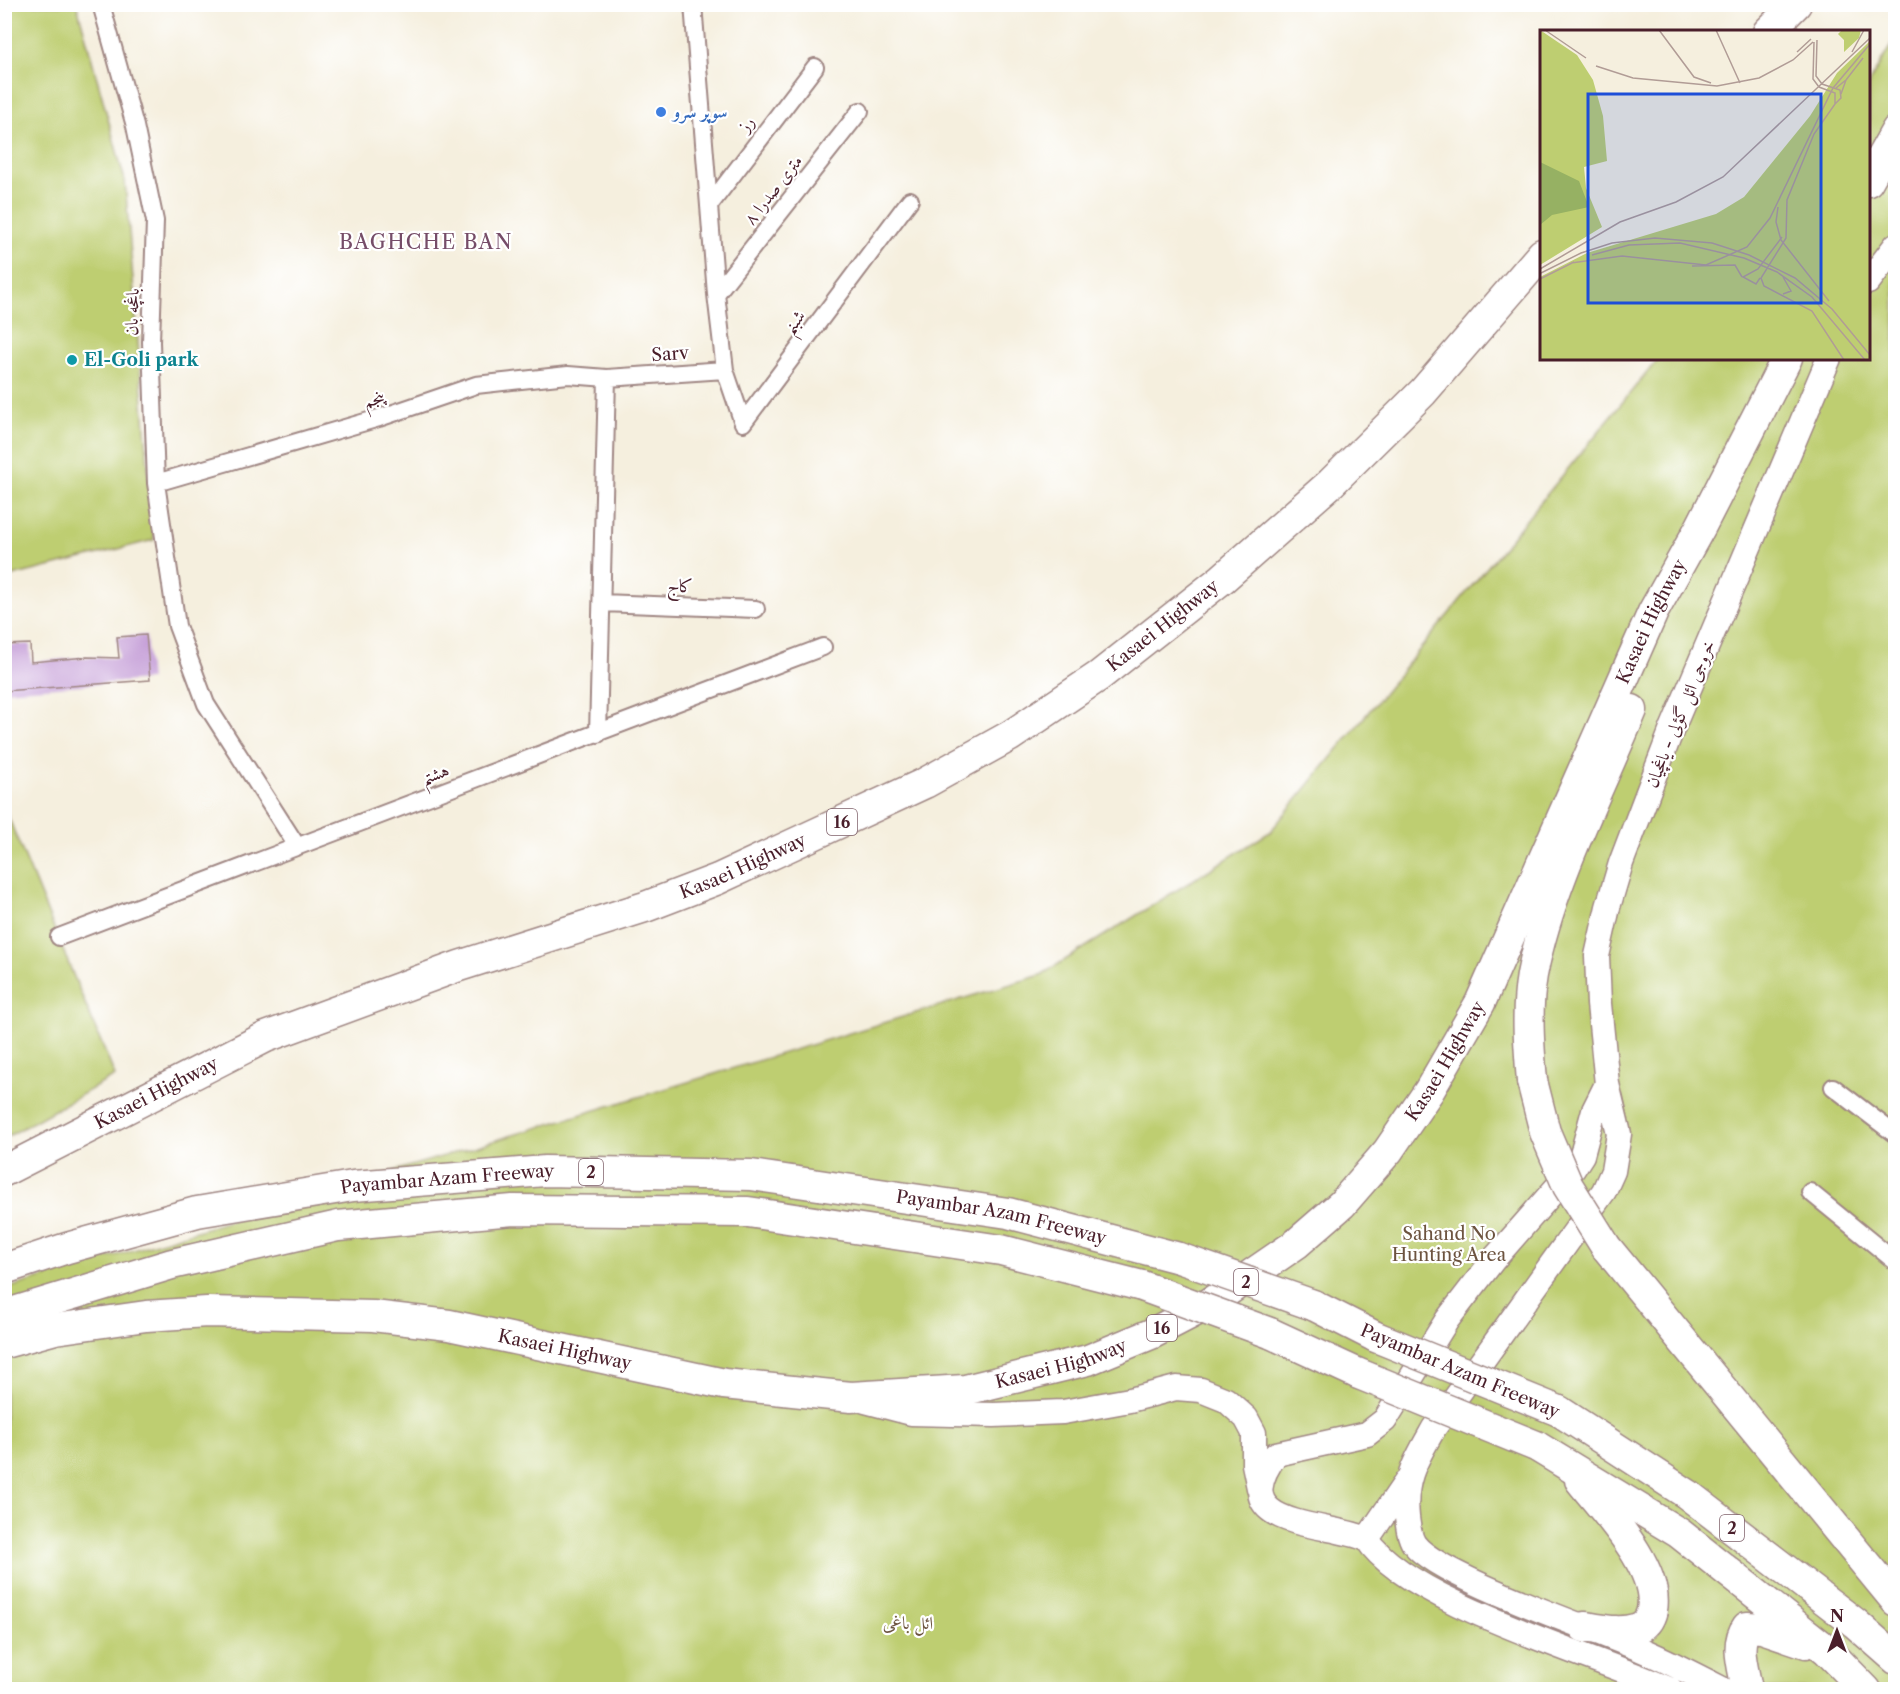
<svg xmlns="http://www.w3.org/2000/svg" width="1900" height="1694" viewBox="0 0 1900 1694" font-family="'Libre Caslon Text',Amiri,serif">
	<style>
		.green { fill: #bece71; stroke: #84764e; stroke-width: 1.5 }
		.building { fill: #c7a2d9 }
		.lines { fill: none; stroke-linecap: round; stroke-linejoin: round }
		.street-casing { stroke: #a08784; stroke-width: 20 }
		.secondary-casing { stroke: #a08784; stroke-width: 27 }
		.highway-casing { stroke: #a08784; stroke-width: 33 }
		.street { stroke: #fff; stroke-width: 16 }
		.secondary { stroke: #fff; stroke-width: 24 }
		.highway { stroke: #fff; stroke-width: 30 }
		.highway-bridge-casing { stroke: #a08784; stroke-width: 33; stroke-linecap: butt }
		.highway-bridge { stroke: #fff; stroke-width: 30 }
		.shop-dot { fill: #3f7fe0; stroke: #fff; stroke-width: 2 }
		.culture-dot { fill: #0f9aa8; stroke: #fff; stroke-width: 2 }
		.labels { text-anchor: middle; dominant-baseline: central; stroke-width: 4.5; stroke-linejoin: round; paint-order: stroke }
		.shield { fill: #fff; stroke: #80626b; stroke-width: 1.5 }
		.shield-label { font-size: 16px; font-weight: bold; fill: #4a1f2b }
		.shop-label { font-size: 18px; font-weight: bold; fill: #366cbe; stroke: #fff; text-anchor: start }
		.street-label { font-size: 18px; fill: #4a1f2b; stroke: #fff }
		.culture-label { font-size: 18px; font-weight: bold; fill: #0d838f; stroke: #fff; text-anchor: start }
		.park-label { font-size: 18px; fill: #6d5440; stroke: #fff }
		.neighbourhood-label { font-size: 20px; letter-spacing: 1.5px; fill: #764d68; stroke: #fff }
		.inset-road { fill: none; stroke: #b19c96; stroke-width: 1.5 }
		.view { fill: #1d4ed8; fill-opacity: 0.15; stroke: #1d4ed8; stroke-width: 3 }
		.inset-edge { fill: none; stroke: #4a1f2b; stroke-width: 3 }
	</style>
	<rect width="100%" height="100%" fill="#fff"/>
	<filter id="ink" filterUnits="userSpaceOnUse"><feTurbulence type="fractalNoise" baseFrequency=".0167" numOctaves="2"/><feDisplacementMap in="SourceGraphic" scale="12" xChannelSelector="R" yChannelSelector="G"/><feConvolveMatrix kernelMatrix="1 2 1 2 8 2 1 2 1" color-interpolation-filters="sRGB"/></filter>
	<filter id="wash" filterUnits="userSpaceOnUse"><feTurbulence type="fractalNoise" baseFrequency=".008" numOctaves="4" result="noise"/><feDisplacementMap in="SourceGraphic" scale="24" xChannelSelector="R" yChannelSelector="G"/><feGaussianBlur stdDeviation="1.35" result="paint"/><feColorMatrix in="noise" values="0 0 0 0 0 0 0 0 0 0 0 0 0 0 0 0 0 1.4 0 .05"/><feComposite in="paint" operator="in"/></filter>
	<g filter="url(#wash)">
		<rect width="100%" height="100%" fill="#f5efde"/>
		<path class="green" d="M5 5H77L125 181 154 540 5 578Z
			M1895 39V1689L5 1690V1289L1041 975 1270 832 1658 359 1868 358 1869 82Z
			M4 807 115 1076 5 1138H4Z"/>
		<g id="blocks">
			<path class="building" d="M146 635 150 680 4 691V645L30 644 31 662 87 657 119 658 117 637Z"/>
		</g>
	</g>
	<g filter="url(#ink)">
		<use href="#blocks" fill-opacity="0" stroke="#a08784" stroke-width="1.5"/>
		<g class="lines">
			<defs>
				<path id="street" d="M101 4 135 126 155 221 151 342 156 483 177 626 206 704 297 846
					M709 206 815 67
					M716 294 860 111
					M725 370 743 423 910 200
					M156 483 379 418 476 385 568 375 607 378
					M602 603 756 609
					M598 734 607 378 725 370 716 294 693 4
					M59 937 823 647
					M1833 1087 1896 1135
					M1810 1192 1896 1262"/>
				<path id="secondary" d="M1868 282 1896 245
					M865 1401 911 1413 994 1415 1063 1412 1130 1400 1176 1388 1201 1390 1226 1400 1246 1418 1254 1433V1464L1259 1488
					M1406 1482 1367 1539C1326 1521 1221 1530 1276 1454L1367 1434 1385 1420 1447 1320 1494 1259 1573 1169 1582 1155 1594 1110 1607 1084
					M1367 1539C1406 1602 1600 1657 1671 1690
					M1724 1690C1697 1676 1670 1662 1642 1650 1597 1630 1438 1577 1414 1544 1409 1536 1408 1526 1407 1517 1403 1479 1416 1460 1434 1428L1604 1191 1613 1171 1619 1134 1607 1084 1599 1004 1597 956 1608 907 1621 863 1672 729 1829 358"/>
				<g id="highway">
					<path d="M1768 32 1796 4"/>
					<path d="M1868 181 1896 131"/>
					<path d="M1532 1081C1529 1046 1526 1010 1532 975 1549 886 1597 794 1632 710"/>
					<path id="s1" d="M4 1171 266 1037 459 966 645 907 718 879 925 783 1010 736 1099 676 1222 579 1331 483 1423 392 1542 254"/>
					<path d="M1606 1247 1896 1601"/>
					<path id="s2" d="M4 1269 67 1248 197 1212 353 1186 545 1171 751 1175 1008 1213 1179 1258"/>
					<path d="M1313 1305 1376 1337"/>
					<path d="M4 1315 172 1264 338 1226 513 1210 748 1212 1001 1250 1142 1286"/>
					<path d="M1270 1333 1359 1374"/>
					<path id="s3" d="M4 1343 55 1329 146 1316 207 1312 373 1316 449 1325 724 1384 851 1397 965 1390 1088 1360 1151 1334 1207 1305 1296 1244 1342 1204 1388 1151 1429 1091 1480 1003 1653 612 1701 526 1787 358"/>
					<path d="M1559 1411 1687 1494 1855 1623 1896 1659"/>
					<path d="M1536 1446 1679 1533 1827 1650 1866 1690"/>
					<path d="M1580 1480C1605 1512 1660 1568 1652 1610 1650 1619 1645 1627 1635 1629 1618 1634 1601 1629 1584 1627"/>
					<path d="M1747 1690C1744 1669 1734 1645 1747 1627L1762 1628 1806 1643"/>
				</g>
			</defs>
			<use href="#street" class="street-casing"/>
			<use href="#secondary" class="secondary-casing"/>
			<use href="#highway" class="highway-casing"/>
			<use href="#street" class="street"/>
			<use href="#secondary" class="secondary"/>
			<use href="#highway" class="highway"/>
			<defs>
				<path id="highway-bridge" d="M1532 1081 1545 1132 1568 1186 1606 1247
					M1179 1258 1313 1305
					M1142 1286 1270 1333
					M1376 1337 1559 1411
					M1359 1374 1536 1446"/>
			</defs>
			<use href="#highway-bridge" class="highway-bridge-casing"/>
			<use href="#highway-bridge" class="highway-bridge"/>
		</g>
	</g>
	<circle class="shop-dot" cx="661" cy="112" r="6"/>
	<circle class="culture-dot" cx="72" cy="360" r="6"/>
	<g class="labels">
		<g class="shield">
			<rect x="827" y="809" width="30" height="26" rx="4.5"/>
			<rect x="579" y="1159" width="24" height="26" rx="4.5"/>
			<rect x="1234" y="1269" width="24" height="26" rx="4.5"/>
			<rect x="1147" y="1315" width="30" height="26" rx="4.5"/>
			<rect x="1720" y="1515" width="24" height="26" rx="4.5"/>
		</g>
		<g class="shield-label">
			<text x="842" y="822">16</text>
			<text x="591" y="1172">2</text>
			<text x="1246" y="1282">2</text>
			<text x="1162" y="1328">16</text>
			<text x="1732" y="1528">2</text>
		</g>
		<g class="shop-label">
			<text x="673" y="112">سوپر سرو</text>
		</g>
		<g class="street-label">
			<text transform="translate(746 124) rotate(-53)">رز</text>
			<text transform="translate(773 190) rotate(-52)">۸ متری صدرا</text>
			<text transform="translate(132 312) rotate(-88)">باغچه بان</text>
			<text transform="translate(794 322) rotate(-53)">شبنم</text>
			<text transform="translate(670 354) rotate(-4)">Sarv</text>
			<text transform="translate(374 399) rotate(-17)">پنجم</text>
			<text transform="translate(680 586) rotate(2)">کاج</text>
			<text stroke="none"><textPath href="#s3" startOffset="2061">Kasaei Highway</textPath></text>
			<text stroke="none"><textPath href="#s1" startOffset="1287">Kasaei Highway</textPath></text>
			<text transform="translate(1680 714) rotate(-68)">خروجی ائل گؤلی - یاغچیان</text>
			<text transform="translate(435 774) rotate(-20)">هشتم</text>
			<text stroke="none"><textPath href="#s1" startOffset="801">Kasaei Highway</textPath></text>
			<text stroke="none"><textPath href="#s3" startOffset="1575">Kasaei Highway</textPath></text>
			<text stroke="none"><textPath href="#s1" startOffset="171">Kasaei Highway</textPath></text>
			<text stroke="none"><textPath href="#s2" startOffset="454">Payambar Azam Freeway</textPath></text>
			<text stroke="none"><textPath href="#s2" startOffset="1012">Payambar Azam Freeway</textPath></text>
			<text stroke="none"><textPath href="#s3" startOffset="567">Kasaei Highway</textPath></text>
			<text stroke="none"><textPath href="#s3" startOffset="1071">Kasaei Highway</textPath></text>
			<text transform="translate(1460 1371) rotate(23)">Payambar Azam Freeway</text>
		</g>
		<g class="culture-label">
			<text x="84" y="360">El-Goli park</text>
		</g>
		<g class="park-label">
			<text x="1449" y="1234">Sahand No<tspan x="1449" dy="21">Hunting Area</tspan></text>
			<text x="908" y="1623">ائل باغی</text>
		</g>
		<g class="neighbourhood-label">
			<text x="426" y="242">BAGHCHE BAN</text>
		</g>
	</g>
	<g transform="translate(1540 30)">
		<rect width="330" height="330" fill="#f5efde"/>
		<path d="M0 0 37 25 53 50 63 86 67 131 44 137 46 158 62 197 0 235ZM302 0H321L319 8 304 22V10L298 4ZM330 11V330H0V247L47 223 176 184 204 167 270 86 297 43Z" fill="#bece71"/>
		<path d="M0 132 39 151 49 177 12 185 0 195Z" fill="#96b163"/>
		<path class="inset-road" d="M5 0 46 28M119 0 154 47 171 53M176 0 200 53M274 12 273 49 279 57 295 63V74L301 68 300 60 282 54 276 46 277 10M257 22 271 9M312 22 324 0M56 36 93 48 177 56 219 48 253 30 273 12M306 50 323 28M296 58 306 50 301 64M295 74 274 104 247 170 246 208 221 248 224 256 272 281 304 330M238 177 236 192 241 210 289 271M52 225 89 215 140 213 204 228 237 242 272 267 325 330M31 233 82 226 166 235 207 217 230 188 293 58 330 14M152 236 195 235 202 247M0 239 80 192 136 172 183 147 330 8M1 243 41 223 72 213 115 208 172 213 209 225 255 248 292 279 330 325M220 248 216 254 203 247 218 239 242 207M0 249 34 232M243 264 251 261 243 247"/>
		<path class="view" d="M48 64H281V273H48Z"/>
		<rect width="330" height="330" class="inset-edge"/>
	</g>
	<rect width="1900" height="1694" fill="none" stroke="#fff" stroke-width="24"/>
	<g transform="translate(1837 1631)" stroke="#ffffff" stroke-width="4.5" paint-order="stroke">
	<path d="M0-4.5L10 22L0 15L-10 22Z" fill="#4a1f2b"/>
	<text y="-9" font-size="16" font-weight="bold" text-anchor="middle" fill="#4a1f2b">N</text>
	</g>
</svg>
